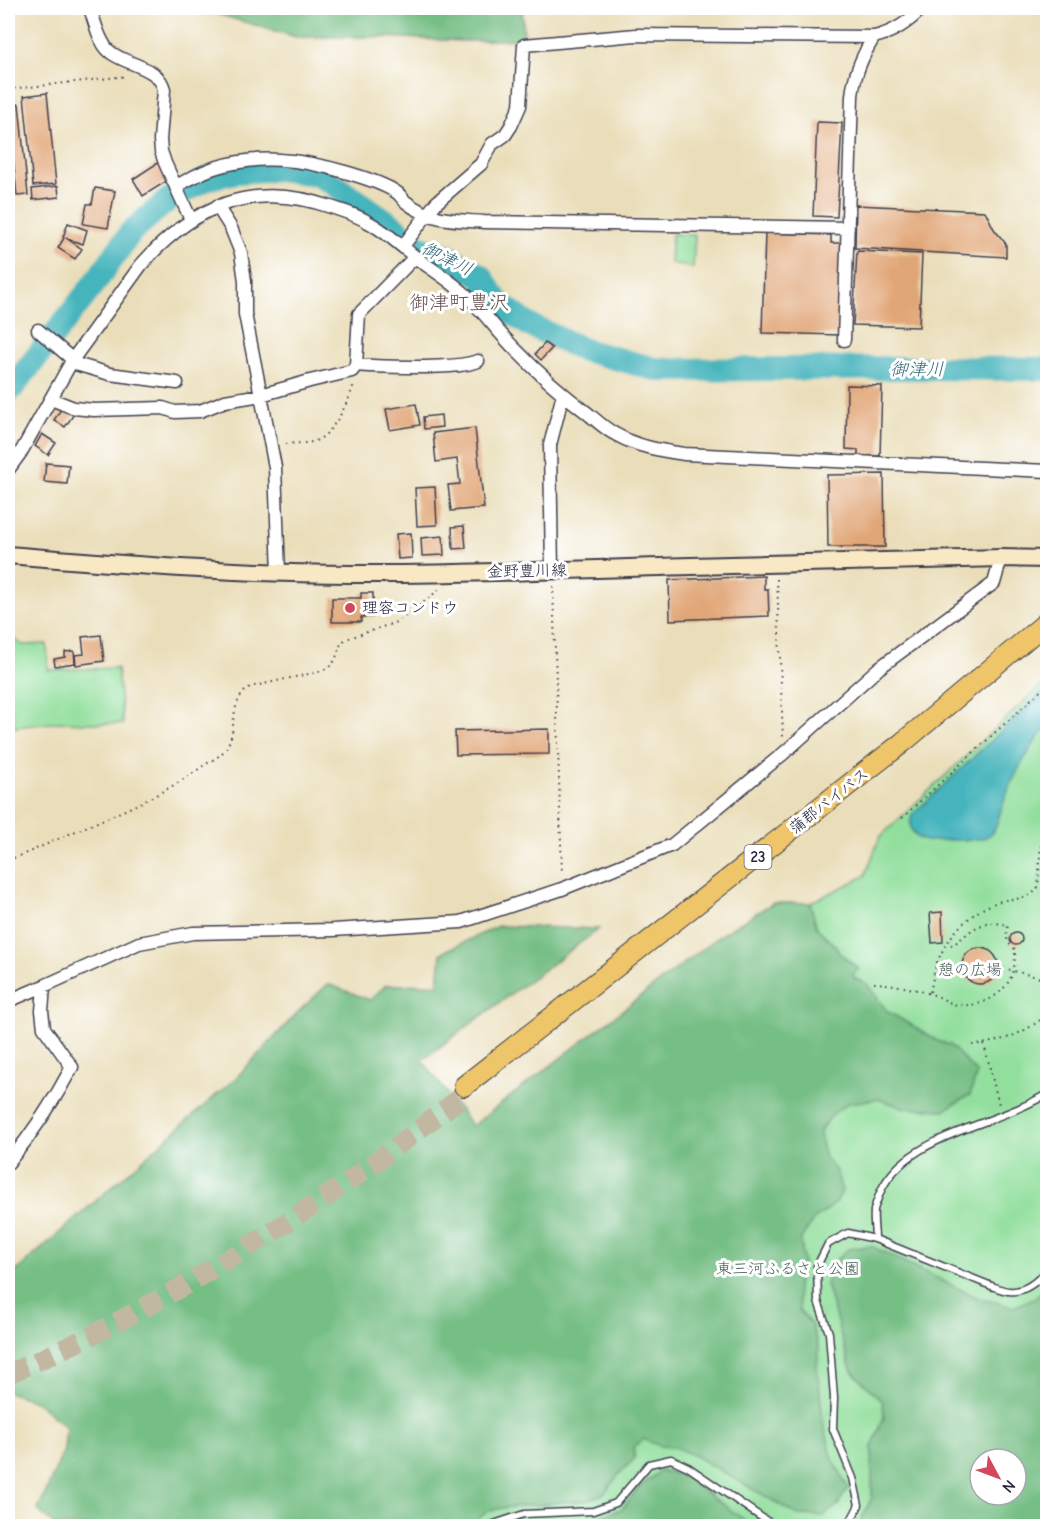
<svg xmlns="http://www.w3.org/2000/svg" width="1055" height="1534" viewBox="0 0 1055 1534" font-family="'Comic Neue','Klee One',sans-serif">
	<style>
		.green { fill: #92df9d; stroke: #5a806c; stroke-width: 1.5; fill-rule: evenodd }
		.forest { fill: #75be84; stroke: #4c7060; stroke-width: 1.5; fill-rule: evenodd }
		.water { fill: #44b4bc; stroke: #336b7c; stroke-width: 1.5 }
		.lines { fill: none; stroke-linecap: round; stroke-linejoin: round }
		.river { stroke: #44b4bc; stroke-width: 24 }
		.building { fill: #e1a677 }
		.trunk-tunnel { stroke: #c2b8a1; stroke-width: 20; stroke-dasharray: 20 10; stroke-linecap: butt }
		.service-casing { stroke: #403e4e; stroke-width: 9 }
		.minor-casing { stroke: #403e4e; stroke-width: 15 }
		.secondary-casing { stroke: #403e4e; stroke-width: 20 }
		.trunk-casing { stroke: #403e4e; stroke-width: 22 }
		.path { stroke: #403e4e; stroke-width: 2; stroke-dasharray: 1.5 4.5; stroke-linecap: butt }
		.service { stroke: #fff; stroke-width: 6 }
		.minor { stroke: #fff; stroke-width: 12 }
		.secondary { stroke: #f8e8c3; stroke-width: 16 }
		.trunk { stroke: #eec569; stroke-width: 20 }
		.poi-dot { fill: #d1495b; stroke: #fff; stroke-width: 2 }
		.labels { text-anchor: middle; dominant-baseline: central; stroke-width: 6; stroke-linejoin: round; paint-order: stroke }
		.shield { fill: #fff; stroke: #646476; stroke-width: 1.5 }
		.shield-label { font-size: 15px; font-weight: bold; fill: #22223b }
		.street-label { font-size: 16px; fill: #22223b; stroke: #fff }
		.poi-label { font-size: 16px; fill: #22223b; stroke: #fff; text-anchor: start }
		.park-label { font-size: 16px; fill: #445b58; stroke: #fff }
		.water-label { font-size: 18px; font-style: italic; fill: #316475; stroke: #fff }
		.quarter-label { font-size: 20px; fill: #655050; stroke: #fff }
	</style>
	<rect width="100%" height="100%" fill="#fff"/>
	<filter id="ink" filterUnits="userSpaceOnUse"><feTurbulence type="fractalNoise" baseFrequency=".0167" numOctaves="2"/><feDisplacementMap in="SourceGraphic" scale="12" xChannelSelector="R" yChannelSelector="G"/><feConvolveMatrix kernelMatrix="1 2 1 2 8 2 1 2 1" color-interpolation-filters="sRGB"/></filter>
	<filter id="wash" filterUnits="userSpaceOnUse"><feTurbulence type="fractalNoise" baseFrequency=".008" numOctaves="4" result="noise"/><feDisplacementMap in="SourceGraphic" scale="24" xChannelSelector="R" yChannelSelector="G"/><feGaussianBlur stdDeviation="1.35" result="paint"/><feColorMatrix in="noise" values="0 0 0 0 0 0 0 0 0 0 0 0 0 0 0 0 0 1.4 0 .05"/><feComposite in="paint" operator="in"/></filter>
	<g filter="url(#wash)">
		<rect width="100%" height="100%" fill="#eadeba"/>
		<path class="green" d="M672 234 695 235 693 268 670 263Z
			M14 639 23 645 47 644 48 670 117 668 123 724 60 722 15 727 8 706V640Z
			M1047 680V1526H364L733 979 722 934 773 903H810L865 876 880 837ZM980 1459H1016V1495H980Z"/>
		<path class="forest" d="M196 8H522L524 39 464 41 381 37H296Z
			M773 903H810L817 928 836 946 838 952 859 969 853 974 854 978 867 984 887 1011 938 1041 950 1045 977 1073 970 1095 944 1110 906 1108 877 1099 848 1103 834 1113 820 1130 821 1142 825 1158 836 1171 842 1191 837 1201 830 1208 813 1220 801 1239 803 1263 797 1286 799 1310 811 1324 819 1348 817 1366 823 1421 832 1457 848 1488 838 1505 823 1516 798 1515 697 1457 675 1447 660 1446 643 1439 633 1448 635 1458 619 1474 605 1493 589 1500 502 1508 486 1512 471 1526H55L38 1510 64 1450 66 1427 35 1401 8 1392V1278L238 1076 297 1013 328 984 370 1000 386 985 438 984 441 953 498 926 599 929 422 1060 472 1126 722 934Z
			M871 1246 978 1298 1014 1307 1036 1297 1047 1285V1526H856L862 1518 872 1497V1447L884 1417 883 1402 851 1370 826 1284 835 1261 848 1249ZM980 1459H1016V1495H980Z
			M660 1471 680 1474 753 1526H541L571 1523 594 1518 622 1509 638 1488Z"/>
		<path class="water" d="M1047 688V727L1039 736 1021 764 1009 788 1001 810 996 827 991 834 982 839 926 841C912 838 908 827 912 815Z"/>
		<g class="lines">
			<path class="river" d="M8 392 13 387 91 288 132 231 168 200 209 178 236 172 279 169 315 174 329 181 391 224 418 246 448 257 481 276 497 301 529 325 584 350 659 370 920 368 1048 369"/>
		</g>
		<g id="blocks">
			<path class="building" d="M47 93 56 184 33 186 24 96Z
				M19 104 28 195 17 196 8 105Z
				M817 122 842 123 837 217 813 216Z
				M159 162 170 179 143 196 133 179Z
				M58 186 59 197 33 200 32 189Z
				M95 188 115 191 108 228 83 224 87 204H92Z
				M856 205 985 211 994 229 1006 244V257L855 248Z
				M68 223 87 230 83 244 66 238 82 249 75 259 58 248 64 238 63 237Z
				M765 233 831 235V243H843L840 335 762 333Z
				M857 251 922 254 919 327 853 325Z
				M545 343 552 348 541 360 535 354Z
				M847 385 882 386 880 456H858V450L846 449Z
				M416 404 420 425 390 430 386 409Z
				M63 406 74 414 65 427 54 420Z
				M441 415 442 427 424 429 423 417Z
				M475 428 484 508 451 511 448 485 460 484 457 459 436 462 433 433Z
				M42 434 56 443 48 455 35 446Z
				M46 463 69 465 67 484 44 482Z
				M884 474 885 547H828L827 475Z
				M435 487 437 525 417 526 415 488Z
				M464 526 466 548 453 549 452 527Z
				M411 533 412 558 398 559 396 534Z
				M443 536 444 555 422 556 421 538Z
				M764 576V589H768L769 616 670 620 669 580Z
				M361 593H373V617H361V622H332V598H361Z
				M101 635 104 661 76 665 75 655 84 654 82 637Z
				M74 651 75 663 55 666 54 659 65 657V652Z
				M549 729V754L456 755 455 731Z
				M942 912 943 942 932 943 930 913Z
				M1010 939a6 6 0 1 1 12 0a6 6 0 1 1-12 0Z
				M962 966a18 18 0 1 1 36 0a18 18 0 1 1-36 0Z"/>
		</g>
	</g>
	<g filter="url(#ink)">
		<use href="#blocks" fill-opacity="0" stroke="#403e4e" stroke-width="1.5"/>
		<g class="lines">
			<path class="trunk-tunnel" d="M8 1374C127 1323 236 1258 343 1185 386 1156 426 1123 467 1093"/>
			<defs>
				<path id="service" d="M875 1239C875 1230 873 1220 874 1211 874 1207 877 1202 878 1198 900 1134 997 1127 1048 1093
					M488 1526 524 1514 593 1511 616 1503 649 1464 671 1459 688 1467 774 1526
					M848 1526 859 1505 853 1478 833 1429 834 1398 829 1333 818 1301 817 1266 828 1244 848 1233 875 1239 994 1287C998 1288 1004 1291 1009 1291 1025 1293 1038 1281 1048 1269"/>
				<path id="minor" d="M90 8C94 20 99 42 109 51 124 65 160 66 164 90L160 140 161 151 165 163 191 220
					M176 186C188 180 201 172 214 168 258 154 301 159 345 172 359 176 384 184 396 192 400 194 402 199 406 202 430 221 455 220 484 222L848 228
					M217 206 231 228 241 253 245 281V314L275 467 279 573
					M403 246 436 203 481 164 492 144 505 135 511 126 520 106 524 45 636 35 874 37C892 33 909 22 922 8
					M38 330 79 365 110 374 177 383
					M844 340 852 96C854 75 862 56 874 37
					M356 365 359 314 415 257
					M51 399 74 408 94 410 163 408 175 412 200 411 225 401 261 395 310 381 352 371 356 365C380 367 403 367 427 367 444 366 461 367 478 361
					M8 470 21 452 73 359 141 265C194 205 252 180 331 207 343 211 357 215 368 222 387 232 402 247 419 260 435 271 452 282 466 295 484 312 498 332 515 349 537 372 561 393 586 412 595 419 605 429 615 434 638 447 658 450 684 454L1048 471
					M552 571 550 445 563 394
					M8 1001 44 986 139 943 193 933 333 930 461 922 562 889 672 845 784 753 879 668 994 583 1001 558
					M8 1163C32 1134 54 1101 72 1067L44 1028 42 1011 44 986"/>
				<path id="secondary" d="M8 555C122 564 236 574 352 574 465 575 578 569 691 566 794 563 898 561 1001 558L1048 559"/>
				<path id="trunk" d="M464 1086 902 743 1048 621"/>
			</defs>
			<use href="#service" class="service-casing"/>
			<use href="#minor" class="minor-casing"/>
			<use href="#secondary" class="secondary-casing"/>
			<use href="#trunk" class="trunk-casing"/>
			<path class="path" d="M8 89 39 86 127 76
				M286 444C295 443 306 444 315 441 332 436 350 400 354 383
				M777 579 783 738
				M553 586 562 874
				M902 818 1048 684
				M8 860C31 852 53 841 76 831 119 813 165 794 203 766 209 762 217 758 222 753 241 734 225 704 250 687L322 671C344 660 332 650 346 639L394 623 409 614 441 588
				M1003 968 1048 980
				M874 983C895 984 916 989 937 996 944 999 950 1004 958 1005 981 1007 1005 996 1013 972 1015 965 1015 957 1015 949 1005 942 1006 936 1008 925L989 922 973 929 953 945 947 944
				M930 992C933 980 934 967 940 956 951 931 974 909 1001 901 1016 897 1029 902 1038 887 1040 860 1040 835 1048 809
				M984 1044 999 1105
				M972 1045C1002 1042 1024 1034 1048 1014"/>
			<use href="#service" class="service"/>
			<use href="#minor" class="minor"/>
			<use href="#secondary" class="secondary"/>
			<use href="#trunk" class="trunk"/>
		</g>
	</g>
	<circle class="poi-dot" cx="350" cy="608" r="6"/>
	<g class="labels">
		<rect class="shield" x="744.5" y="845" width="27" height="24" rx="4.5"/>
		<g class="shield-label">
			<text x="758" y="857">23</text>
		</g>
		<g class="street-label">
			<text transform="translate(527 571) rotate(-1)">金野豊川線</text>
			<text transform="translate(829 801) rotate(-38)">蒲郡バイパス</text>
		</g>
		<g class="poi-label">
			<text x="362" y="608">理容コンドウ</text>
		</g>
		<g class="park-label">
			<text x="970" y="970">憩の広場</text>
			<text x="788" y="1269">東三河ふるさと公園</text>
		</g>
		<g class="water-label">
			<text transform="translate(447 259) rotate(26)">御津川</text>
			<text x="917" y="369">御津川</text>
		</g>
		<g class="quarter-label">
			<text x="459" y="302">御津町豊沢</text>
		</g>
	</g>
	<rect width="1055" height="1534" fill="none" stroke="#fff" stroke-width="30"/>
	<g transform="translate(998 1477) rotate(131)"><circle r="28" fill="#ffffff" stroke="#a7a7b1" stroke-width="1.5"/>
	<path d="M0-4.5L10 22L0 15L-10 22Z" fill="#d1495b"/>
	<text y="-9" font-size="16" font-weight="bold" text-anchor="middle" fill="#22223b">N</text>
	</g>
</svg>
